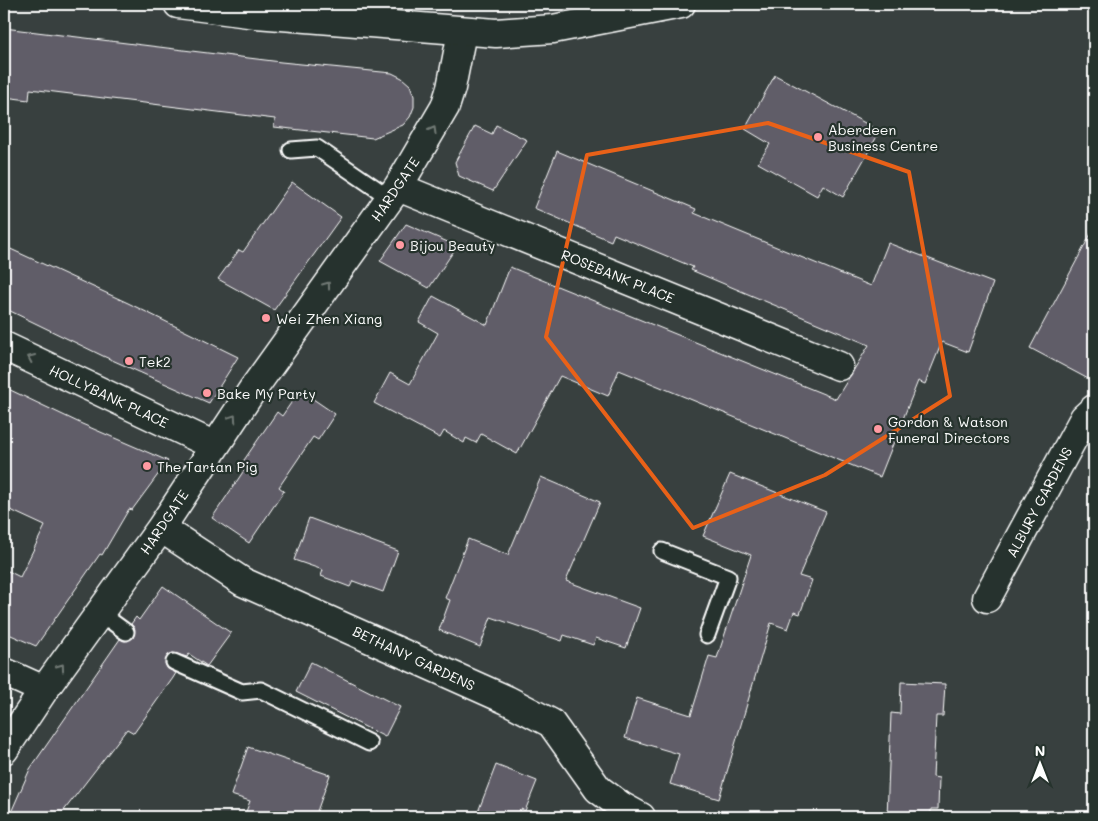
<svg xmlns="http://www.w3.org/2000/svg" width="1098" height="821" viewBox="0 0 1098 821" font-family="Mali,sans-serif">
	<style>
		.building { fill: #615d68; stroke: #fff }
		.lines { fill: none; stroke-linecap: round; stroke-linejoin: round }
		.lane-casing { stroke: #fff; stroke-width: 19 }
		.street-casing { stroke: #fff; stroke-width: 31 }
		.secondary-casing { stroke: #fff; stroke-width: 31 }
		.lane { stroke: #26332d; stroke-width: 15 }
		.street { stroke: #26332d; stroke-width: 28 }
		.secondary { stroke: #26332d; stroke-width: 28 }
		.oneway { stroke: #727a76 }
		.marked { fill: none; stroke: #e96118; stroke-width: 4; stroke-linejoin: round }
		.poi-dot { fill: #ff9aa2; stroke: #26332d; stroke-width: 2 }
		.labels { text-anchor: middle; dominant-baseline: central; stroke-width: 4.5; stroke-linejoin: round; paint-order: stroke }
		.poi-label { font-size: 14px; fill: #fff; stroke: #26332d; text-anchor: start }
		.street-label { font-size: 14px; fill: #fff; stroke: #26332d }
	</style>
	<rect width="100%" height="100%" fill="#38403f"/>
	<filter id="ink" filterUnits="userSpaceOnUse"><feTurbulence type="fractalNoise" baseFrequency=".02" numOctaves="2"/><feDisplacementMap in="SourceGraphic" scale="10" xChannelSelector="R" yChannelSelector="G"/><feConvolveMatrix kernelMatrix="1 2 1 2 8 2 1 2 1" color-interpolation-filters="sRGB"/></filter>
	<g filter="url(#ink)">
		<path class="building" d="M4 28 281 62 392 73 402 78 410 85 414 96V107L410 117 403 125 373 138 274 127 275 119 30 89 29 100 4 97Z
			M775 75 880 131 843 197 823 185 817 196 758 163 770 144 745 129Z
			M496 125 527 140 493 191 459 176 455 162 475 126 492 134Z
			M557 151 696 209 694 213 871 286 888 243 993 283 968 352 942 342 925 384 918 381 880 477 619 370 608 396 560 376 517 454 481 434 476 443 466 438 464 443 444 431 440 438 374 403 390 373 410 384 438 333 419 322 433 296 487 325 510 267 836 399 869 345 691 270 693 267 657 252 614 234 611 241 534 208Z
			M292 182 341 217 274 310 218 279 239 250 243 252Z
			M406 224 457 246 429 288 380 261Z
			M1094 228V382L1030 348Z
			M4 246 128 303 238 357 209 403 103 356 4 308Z
			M4 387 82 424 168 461 132 510 129 509 102 555 100 554 36 646 4 632V569L20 577 45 526 4 507Z
			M300 390 335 414 318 440 313 437 279 487 284 491 249 543 212 518 247 466 242 463 277 412 282 416Z
			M730 474 826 512 799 576 812 580 800 614 794 612 788 629 771 623 719 799 670 784 679 754 625 738 637 698 691 715 709 656 717 658 751 555 703 536Z
			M541 477 600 502 566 581 640 608 626 648 596 638 593 645 564 635 562 641 491 617 480 647 439 630 450 600 445 598 468 539 508 555Z
			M309 518 398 551 383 592 353 581 350 587 321 576 323 570 294 560Z
			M163 586 231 633 207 666 189 654 187 657 173 653 168 655 165 663 167 668 176 673 173 678 134 733 127 729 59 817H9L30 769 120 639 125 641 133 638 135 629 131 624 136 617 139 620Z
			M311 662 400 707 385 737 296 692Z
			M901 682 945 684 943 716H936L933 777 939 778 938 809H931V817H887L891 713 900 714Z
			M248 747 330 775 315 817H244L250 801 231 795Z
			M496 765 537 781 525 811 521 809 518 817H476Z"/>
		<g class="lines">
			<defs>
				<path id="lane" d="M291 150 317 148 390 198
					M662 551 728 577 707 635
					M100 613 126 632
					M174 662 242 692 261 690 369 743"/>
				<path id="street" d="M398 187 839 366
					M4 346 215 446
					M161 528 243 582 507 700 551 723 598 789 621 806 641 817
					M987 598 1084 418 1094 409
					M4 672 44 690
					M4 750 44 690 161 528 253 389 398 187 445 107 451 88 462 32"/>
				<path id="secondary" d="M178 4 256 14 496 33 553 29 681 4"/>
			</defs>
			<use href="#lane" class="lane-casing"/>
			<use href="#street" class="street-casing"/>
			<use href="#secondary" class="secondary-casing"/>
			<use href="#lane" class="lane"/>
			<use href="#street" class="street"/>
			<use href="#secondary" class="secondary"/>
		</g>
		<defs><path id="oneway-chevron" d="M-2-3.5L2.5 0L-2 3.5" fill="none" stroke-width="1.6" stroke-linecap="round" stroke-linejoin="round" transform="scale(1.25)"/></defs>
		<g class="oneway">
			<use href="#oneway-chevron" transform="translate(433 130) rotate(-60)"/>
			<use href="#oneway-chevron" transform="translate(327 285) rotate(-54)"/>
			<use href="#oneway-chevron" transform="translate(31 358) rotate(-155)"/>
			<use href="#oneway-chevron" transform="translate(233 418) rotate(-56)"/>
			<use href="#oneway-chevron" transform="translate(61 667) rotate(-54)"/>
		</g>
	</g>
	<path class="marked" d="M768 123 909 172 950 396 825 475 693 528 546 337 587 155Z"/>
	<g class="poi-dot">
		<circle cx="818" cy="137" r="5"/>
		<circle cx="400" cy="245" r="5"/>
		<circle cx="266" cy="318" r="5"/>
		<circle cx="129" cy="361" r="5"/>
		<circle cx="207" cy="393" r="5"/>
		<circle cx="878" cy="429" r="5"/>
		<circle cx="147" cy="466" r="5"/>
	</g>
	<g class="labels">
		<g class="poi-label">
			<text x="828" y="129">Aberdeen<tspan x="828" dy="16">Business Centre</tspan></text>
			<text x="410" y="245">Bijou Beauty</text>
			<text x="276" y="318">Wei Zhen Xiang</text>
			<text x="139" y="361">Tek2</text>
			<text x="217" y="393">Bake My Party</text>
			<text x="888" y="421">Gordon &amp; Watson<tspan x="888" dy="16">Funeral Directors</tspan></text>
			<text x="157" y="466">The Tartan Pig</text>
		</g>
		<g class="street-label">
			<text transform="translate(395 189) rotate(-56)">HARDGATE</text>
			<text transform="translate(618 276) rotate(22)">ROSEBANK PLACE</text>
			<text transform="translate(109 396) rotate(25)">HOLLYBANK PLACE</text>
			<text transform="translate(1039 502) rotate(-62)">ALBURY GARDENS</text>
			<text transform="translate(164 522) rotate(-56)">HARDGATE</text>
			<text transform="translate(414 658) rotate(25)">BETHANY GARDENS</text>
		</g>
	</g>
	<rect width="1098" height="821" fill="none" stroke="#26332d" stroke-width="20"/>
	<rect x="10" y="10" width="1078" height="801" fill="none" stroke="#fff" stroke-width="2" filter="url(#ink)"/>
	<g transform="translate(1040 764)" stroke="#26332d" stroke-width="4" paint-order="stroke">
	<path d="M0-4L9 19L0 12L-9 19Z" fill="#ffffff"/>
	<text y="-8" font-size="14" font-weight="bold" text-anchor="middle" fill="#ffffff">N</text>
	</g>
</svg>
